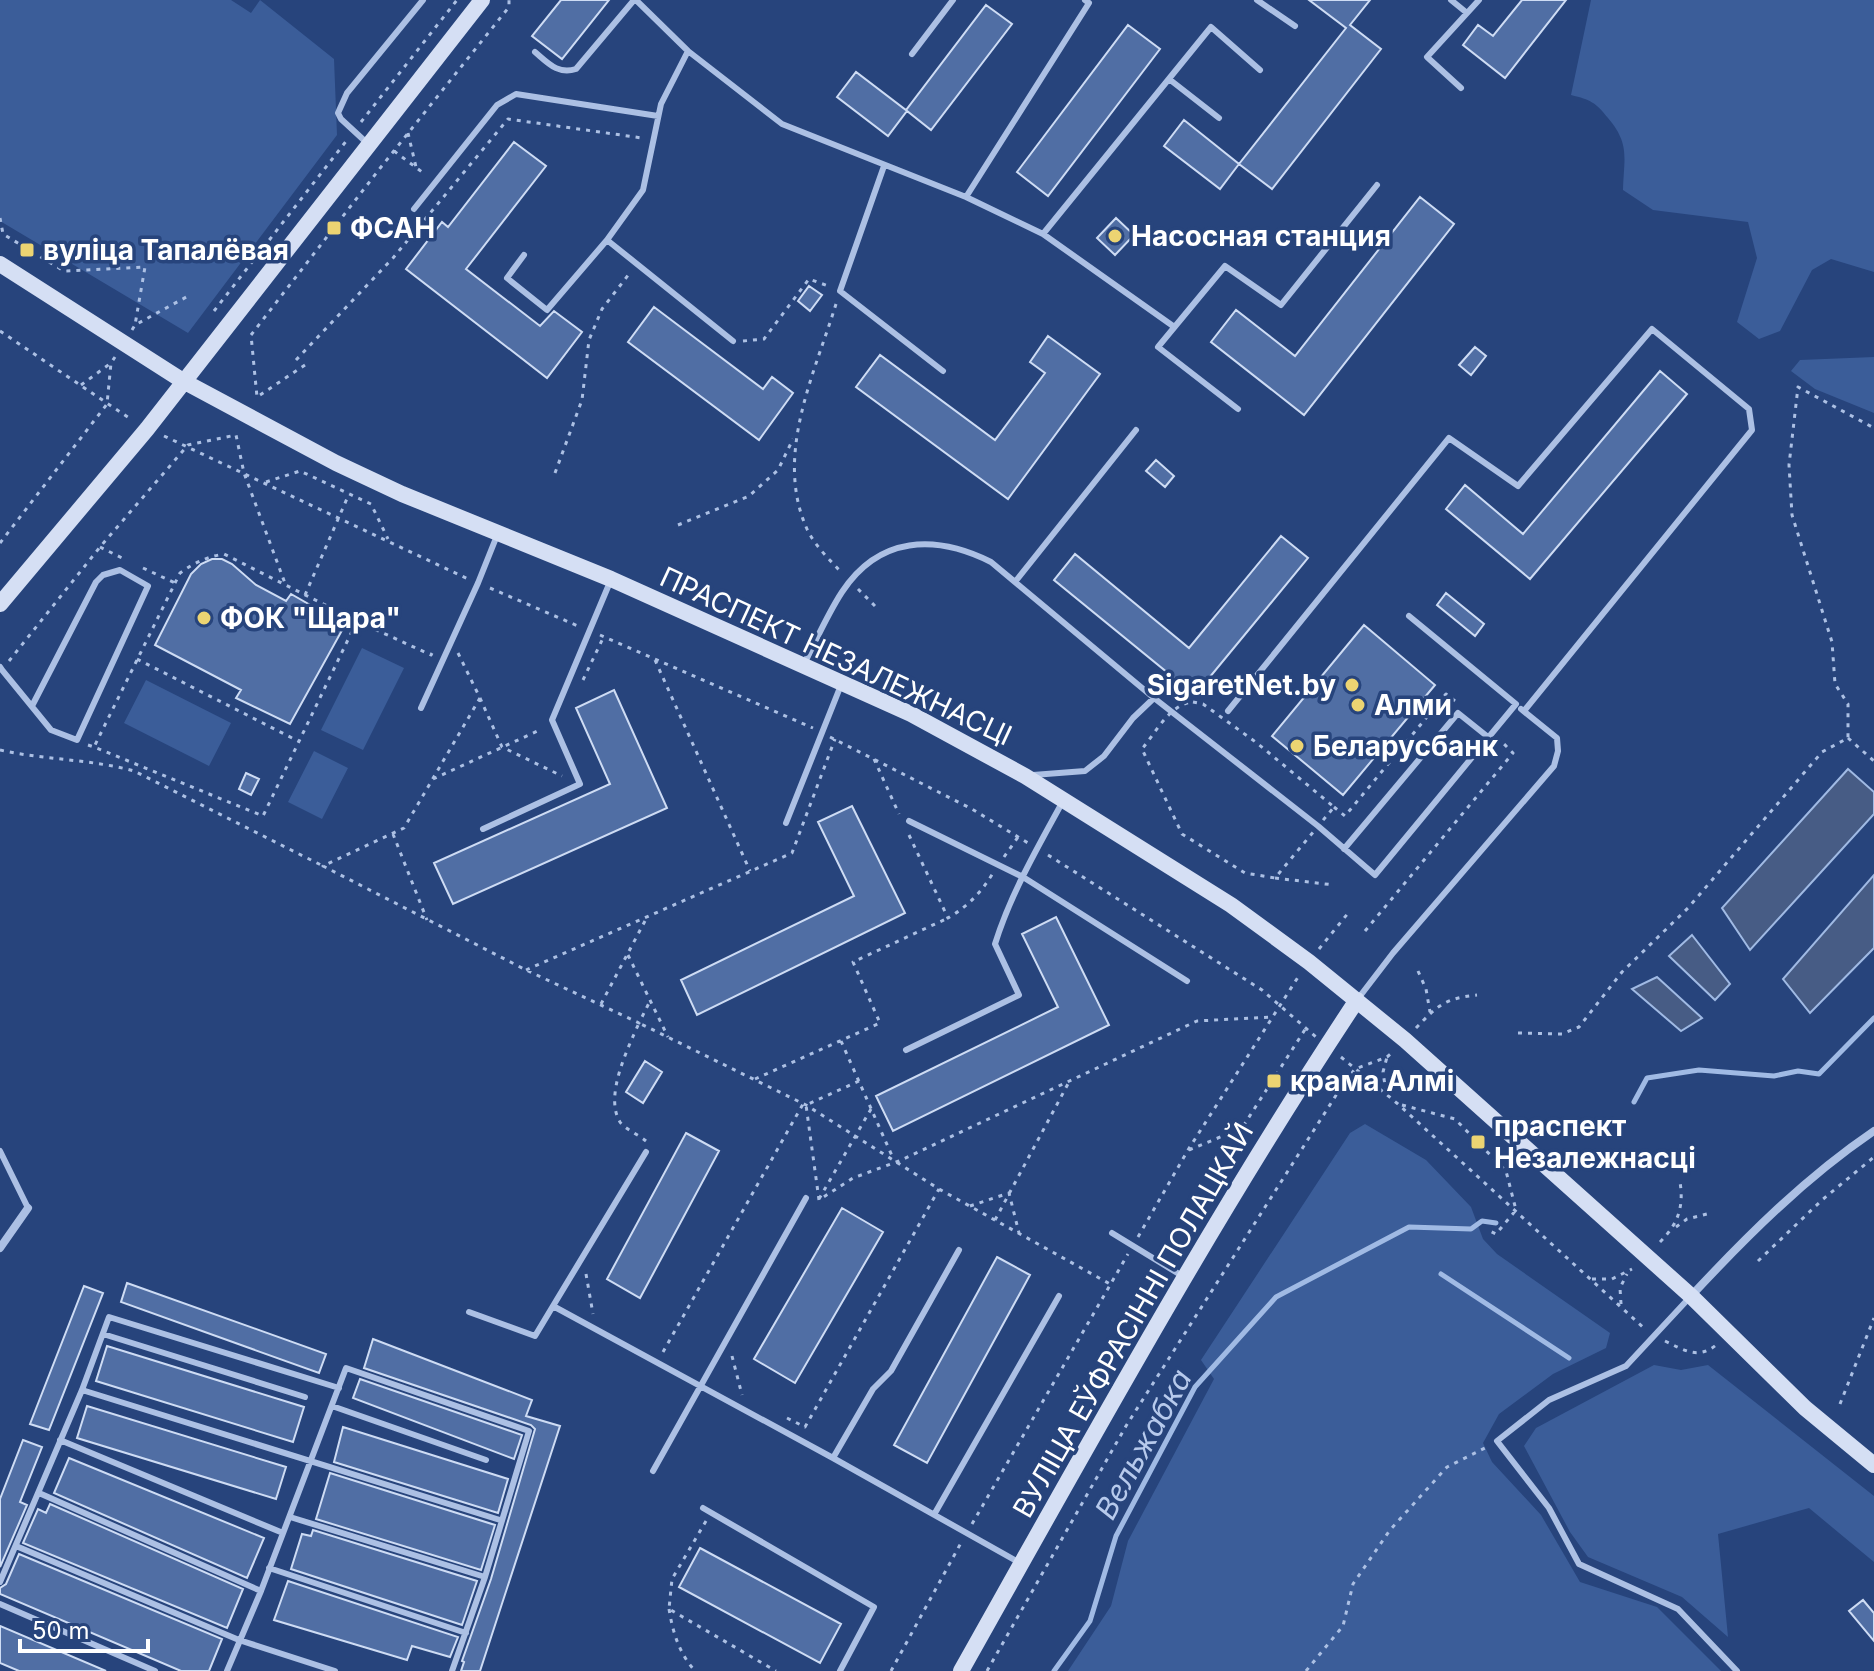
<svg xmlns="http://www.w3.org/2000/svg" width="1874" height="1671" viewBox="0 0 1874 1671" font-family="Inter,sans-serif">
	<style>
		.green { fill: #3b5d99 }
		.water { fill: #475c85; stroke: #a0bae4; stroke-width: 2 }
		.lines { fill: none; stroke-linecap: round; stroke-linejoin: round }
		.stream { stroke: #a0bae4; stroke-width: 5 }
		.building { fill: #506ea4; stroke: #cedcf4; stroke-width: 2 }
		.path { stroke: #acc0e4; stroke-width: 3; stroke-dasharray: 4 6; stroke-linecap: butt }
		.lane { stroke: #acc0e4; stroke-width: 6 }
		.street { stroke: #acc0e4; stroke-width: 8 }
		.secondary { stroke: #d5dff4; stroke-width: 16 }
		.poi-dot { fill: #ecd472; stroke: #27447c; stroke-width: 3 }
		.labels { text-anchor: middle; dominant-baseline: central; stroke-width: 7; stroke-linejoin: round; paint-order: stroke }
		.poi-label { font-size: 28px; font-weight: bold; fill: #fff; stroke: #27447c; text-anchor: start }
		.street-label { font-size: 28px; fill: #fff; stroke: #27447c }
		.water-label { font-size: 30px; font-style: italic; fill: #b7caec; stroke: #27447c }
	</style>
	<rect width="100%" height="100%" fill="#27447c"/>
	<path class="green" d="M0 0H231L251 13 260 0 334 59 337 135 188 333 0 221Z
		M1591 0H1874V272L1831 259 1812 270 1780 331 1759 339 1737 322 1757 258 1748 222 1653 210 1623 190C1624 157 1630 144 1608 118 1595 102 1591 100 1571 95Z
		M1874 357V413L1815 389 1791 371 1800 360Z
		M362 648 404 668 363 750 321 730Z
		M146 680 231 723 209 766 124 723Z
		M314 751 348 768 322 819 288 802Z
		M1365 1124 1426 1160 1471 1207 1483 1239 1497 1254 1610 1333 1606 1348 1553 1374 1499 1414 1483 1443 1492 1462 1541 1515 1580 1582 1657 1607 1721 1671H1068L1111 1606 1128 1541 1214 1379 1201 1360 1350 1133Z
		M1654 1365 1681 1370 1708 1365 1874 1496V1562L1809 1508 1718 1534 1728 1637 1682 1597 1588 1557 1570 1532 1524 1446 1536 1428Z"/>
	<path class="water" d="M1848 769 1874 792V814L1750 950 1722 908Z
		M1874 875V948L1810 1013 1783 979Z
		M1692 935 1730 984 1715 1000 1669 956Z
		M1657 977 1702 1018 1681 1031 1632 989Z"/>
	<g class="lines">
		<path class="stream" d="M1634 1102 1647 1078 1699 1070 1774 1076 1798 1071 1819 1074 1874 1018
			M1441 1274 1569 1358
			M1054 1671 1090 1621 1116 1536 1195 1387 1276 1297 1409 1227 1471 1229 1482 1221 1496 1223"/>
	</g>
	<path class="building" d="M561 0H609L562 59 532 36Z
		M1309 0H1370L1350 25 1381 49 1272 189 1239 164 1346 28Z
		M1522 0H1566L1505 78 1463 45 1478 25 1493 36Z
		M986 5 1012 24 931 130 907 111 888 136 837 97 856 72 906 110Z
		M1128 25 1160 49 1048 196 1017 172Z
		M1184 120 1239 164 1220 189 1164 146Z
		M514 142 546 166 466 269 540 326 554 311 582 332 547 378 406 269 442 222 448 227Z
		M1420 197 1454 224 1304 415 1211 342 1236 310 1295 356Z
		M1116 218 1134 235 1115 255 1097 238Z
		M809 286 822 295 810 311 798 301Z
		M654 307 763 389 772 377 793 393 759 440 628 342Z
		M1048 336 1100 374 1008 499 856 387 880 355 995 440 1045 373 1030 362Z
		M1475 347 1486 356 1471 375 1459 365Z
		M1660 371 1687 394 1530 579 1446 509 1465 485 1523 534Z
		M1156 460 1174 476 1165 487 1146 471Z
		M1281 536 1308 558 1195 695 1054 580 1075 554 1189 648Z
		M212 559H222L232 564 256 585 286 601 291 594 345 625 290 724 236 698 241 690 155 645 191 574 201 564Z
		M1446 593 1484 624 1475 636 1437 605Z
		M1364 625 1435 685 1343 795 1272 736Z
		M614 690 667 808 453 904 434 863 610 784 576 708Z
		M246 773 259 779 251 795 239 789Z
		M852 806 905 913 697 1015 681 980 854 896 818 822Z
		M1056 917 1109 1025 893 1131 876 1096 1058 1007 1022 934Z
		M645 1061 662 1072 643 1103 626 1092Z
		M686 1133 719 1151 640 1298 607 1279Z
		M842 1208 883 1232 795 1383 754 1359Z
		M997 1257 1030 1275 927 1463 894 1445Z
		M127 1283 326 1354 319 1373 121 1302Z
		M84 1286 103 1293 49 1430 30 1424Z
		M373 1339 532 1400 526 1416 560 1426 480 1671H461L464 1662 462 1661 491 1579 535 1429 531 1425 364 1368Z
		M107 1346 304 1407 293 1442 96 1381Z
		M360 1379 522 1435 514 1459 353 1398Z
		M87 1406 286 1467 276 1499 77 1438Z
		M343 1427 508 1479 498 1513 334 1462Z
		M23 1440 42 1447 20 1502 27 1505 0 1567V1499Z
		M69 1458 264 1538 247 1578 54 1493Z
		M330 1473 495 1525 481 1570 316 1519Z
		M50 1504 243 1589 227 1628 23 1543 38 1509 46 1513Z
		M313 1530 477 1581 462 1625 291 1569 302 1534 311 1536Z
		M700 1548 841 1624 820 1663 679 1587Z
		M19 1554 222 1639 209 1671H181L0 1594V1588L6 1584Z
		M288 1581 458 1637 450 1657 412 1646 407 1660 274 1620Z
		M1863 1600 1874 1613V1641L1849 1611Z
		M0 1626 106 1671H19L0 1663Z"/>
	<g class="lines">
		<path class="path" d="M361 122 457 0
			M408 133 416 167
			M394 151 426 175
			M0 218 3 234 64 271 145 267 135 325
			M836 304C814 375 774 456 807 529 815 546 829 559 841 572
			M214 311 347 140
			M132 330 135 325 190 295
			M0 331 132 420
			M743 341 764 339 809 279 831 287
			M296 360 393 258 508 119 642 138
			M305 365 257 397 251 335 381 167 509 7V0
			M81 385 111 363
			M164 436 468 579
			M555 473 582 400 589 340 602 309 629 274
			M266 482 300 471 371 504 388 539
			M678 525 749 496 778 470 793 439
			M0 543 107 404 111 363 115 357
			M100 547 122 558
			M143 568 175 583
			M490 588 578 626
			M858 589 875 606
			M305 595 349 494
			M357 621 431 655 432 653
			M600 635 813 728
			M458 653 480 698 404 828 323 866 526 970 639 1023 650 1001
			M137 659 298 741
			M655 660 750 871
			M9 661 100 547 188 445 236 435 244 473 286 586
			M583 680 604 636
			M480 698 502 747 562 776
			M1193 702 1203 704 1257 743 1334 807 1275 878 1245 873 1182 834 1142 749C1156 732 1170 704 1193 702Z
			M830 737 972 809 1028 843
			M1848 738 1874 761
			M88 745 94 747 263 816 357 621 224 554C206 557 194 563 180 573L94 747
			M0 750C44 760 91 759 134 771L323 866
			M874 759 899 814
			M433 779 542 729
			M1334 807 1345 816 1446 694 1455 701
			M393 834 427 920
			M909 835 948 918C968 906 981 893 993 873
			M1048 855 1262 990 1316 1037
			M1004 857 1018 837
			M1275 878 1334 885
			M1365 931 1513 753 1500 740
			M1319 949 1349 912
			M628 955 668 1037
			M526 970 792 853 835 739
			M1418 971 1426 989 1430 1012
			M601 1004 646 919
			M1416 1028C1437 1006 1445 998 1477 995
			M1518 1033 1562 1034 1579 1027 1622 972 1688 908 1822 752 1848 738V704L1835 684 1832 642 1792 515 1789 465 1798 387 1874 428
			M841 1041 893 1158
			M1341 1057 1398 1104 1645 1329
			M755 1079 880 1023 853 962 948 918
			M859 1081 806 1105 819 1200 853 1178 899 1161 1197 1021 1272 1017
			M1386 1092 1383 1072 1387 1057
			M1402 1105 1455 1119 1506 1171 1516 1210 1496 1234 1490 1231
			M646 1141C639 1135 625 1129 620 1122 604 1096 628 1048 639 1023L806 1105 939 1189 1110 1284
			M1189 1150 1242 1128 1306 1028
			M819 1199 871 1109
			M970 1206 1009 1193 1019 1233
			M995 1220 1069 1082
			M1676 1227 1687 1219 1711 1213
			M1138 1237 1188 1150 1300 974
			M1660 1242C1678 1224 1684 1207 1680 1182
			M1758 1261 1822 1200 1874 1157
			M586 1274 593 1314
			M1592 1279H1612L1632 1269
			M1621 1304 1620 1288 1627 1274
			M1665 1341C1684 1350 1698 1360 1716 1345
			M663 1352 803 1104
			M732 1356 742 1395
			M1840 1404 1874 1318
			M787 1418 805 1427 939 1189
			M706 1521 672 1579 669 1609 776 1671
			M972 1524 1128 1254
			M669 1609C673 1633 679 1653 695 1671
			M891 1671 962 1541
			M987 1671 1126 1426 1340 1089 1355 1069 1387 1057 1394 1051
			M1306 1671 1343 1626 1353 1584 1390 1530 1447 1467 1487 1447"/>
		<path class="lane" d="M636 0 688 51 782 124 966 197 1043 234 1173 326
			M1257 0 1295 26
			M1451 0 1467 13
			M688 51 661 104 643 190 607 240 733 341
			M535 52C548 63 558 75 576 69L634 0
			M912 54 953 0
			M1169 79 1219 118
			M1461 88 1427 57 1479 0
			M367 143 341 119 338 113 347 93 423 0
			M884 166 840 291 943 371
			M966 197 1089 3 1085 0
			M414 209 497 105 516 94 658 116
			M1043 234 1211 27 1260 70
			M524 255 507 278 547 310 607 240
			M1238 409 1158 347 1225 266 1281 305 1377 185
			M1015 582 1136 430
			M804 664C816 641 827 615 842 592 879 536 935 534 991 562L1154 698
			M0 667 2 670 51 730 77 740 148 586 120 570 103 575 96 582 32 706
			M421 708 478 583 498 533
			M1228 711 1449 438 1518 486 1652 329 1749 409 1752 430 1524 711
			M1033 775 1085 771 1104 756 1133 718 1154 698 1318 826 1375 875 1516 704 1409 616
			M909 821 1023 877 1187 981
			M786 823 841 685
			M483 829 580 784 552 720 610 582
			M1344 849 1458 713 1488 737
			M1357 1000 1393 953 1554 766 1558 751 1557 738 1521 709
			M906 1050 1019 995 995 944C1011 893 1038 847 1063 801
			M0 1151 28 1208
			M646 1152 553 1306 833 1458 1020 1563
			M1112 1233 1184 1277
			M1691 1296 1626 1366 1549 1400 1497 1441 1549 1508 1579 1564 1678 1609 1737 1671
			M469 1312 535 1336 553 1306
			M103 1334 305 1397
			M82 1390 500 1520
			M332 1406 486 1460
			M60 1440 283 1533
			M833 1458 873 1389 891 1371 959 1250
			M653 1471 806 1198
			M39 1493 261 1591
			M703 1508 874 1607 840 1671
			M935 1513 1059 1296
			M290 1517 485 1577
			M16 1546 239 1640 335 1671
			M269 1568 466 1633
			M0 1582 82 1390 109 1317 339 1388
			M0 1604 155 1671
			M227 1671 261 1591 346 1368 529 1431 485 1577 452 1671"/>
		<path class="street" d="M0 1248 28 1208
			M1691 1296C1747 1236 1806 1177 1874 1131"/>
		<path class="secondary" d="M0 264 183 381 336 463 402 494 611 579 911 714 1025 776 1231 905 1309 962 1405 1040 1691 1296 1805 1408 1874 1465
			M0 604 147 429 482 0
			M961 1671C1088 1445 1213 1217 1357 1000"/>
	</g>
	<g class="poi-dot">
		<rect x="326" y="220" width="16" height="16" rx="4"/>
		<circle cx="1115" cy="236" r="8"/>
		<rect x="19" y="242" width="16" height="16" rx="4"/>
		<circle cx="204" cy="618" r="8"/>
		<circle cx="1352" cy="685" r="8"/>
		<circle cx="1358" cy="705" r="8"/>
		<circle cx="1297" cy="746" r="8"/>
		<rect x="1266" y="1073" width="16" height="16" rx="4"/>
		<rect x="1470" y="1134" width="16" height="16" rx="4"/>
	</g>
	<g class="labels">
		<g class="poi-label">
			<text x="350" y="228">ФСАН</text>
			<text x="1131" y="236">Насосная станция</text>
			<text x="43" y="250">вуліца Тапалёвая</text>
			<text x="220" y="618">ФОК "Щара"</text>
			<text x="1336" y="685" text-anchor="end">SigaretNet.by</text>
			<text x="1374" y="705">Алми</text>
			<text x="1313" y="746">Беларусбанк</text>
			<text x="1290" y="1081">крама Алмі</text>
			<text x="1494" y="1126">праспект<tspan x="1494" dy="32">Незалежнасці</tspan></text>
		</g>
		<g class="street-label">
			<text transform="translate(836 656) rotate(25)">ПРАСПЕКТ НЕЗАЛЕЖНАСЦІ</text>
			<text transform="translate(1133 1320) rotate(-60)">ВУЛІЦА ЕЎФРАСІННІ ПОЛАЦКАЙ</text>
		</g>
		<g class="water-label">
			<text transform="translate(1143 1444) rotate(-61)">Вельжабка</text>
		</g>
	</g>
	<path d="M20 1639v12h128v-12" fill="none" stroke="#ffffff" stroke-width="4"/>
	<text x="32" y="1639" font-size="24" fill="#ffffff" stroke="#27447c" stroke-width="6" paint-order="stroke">50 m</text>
</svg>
